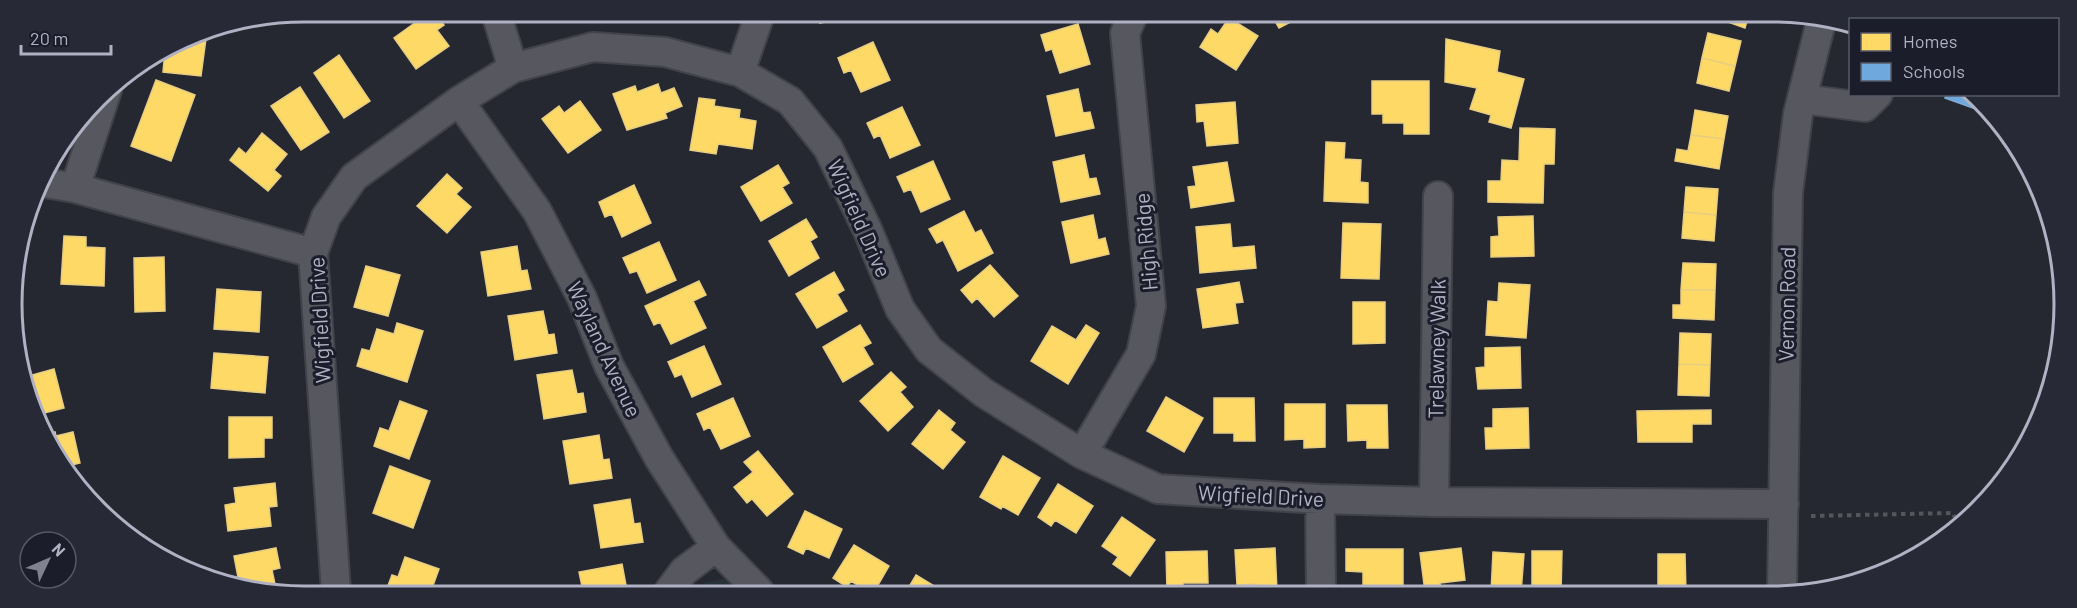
<svg xmlns="http://www.w3.org/2000/svg" width="2077" height="608" viewBox="0 0 2077 608" font-family="Barlow,sans-serif">
	<style>
		.green { fill: #273239 }
		.homes { fill: #ffd966; stroke: #e7cd82; stroke-width: 1.5 }
		.schools { fill: #6fa8dc; stroke: #82abd4; stroke-width: 1.5 }
		.lines { fill: none; stroke-linecap: round; stroke-linejoin: round }
		.minor-casing { stroke: #42434a; stroke-width: 32 }
		.path { stroke: #54565d; stroke-width: 4; stroke-dasharray: 4.5 4.5; stroke-linecap: butt }
		.minor { stroke: #56575f; stroke-width: 28 }
		.labels { text-anchor: middle; dominant-baseline: central; stroke-width: 6; stroke-linejoin: round; paint-order: stroke }
		.street-label { font-size: 21px; fill: #b0b2c3; stroke: #1b1d2b }
		.rim { fill: none; stroke: #b0b2c3; stroke-width: 3 }
	</style>
	<rect width="100%" height="100%" fill="#262831"/>
	<path class="green" d="M723 579 740 591H692L704 583Z"/>
	<path class="homes" d="M430 12H435L444 25 437 30 449 46 416 69 394 38Z
		M818 14H860L820 23Z
		M1272 16H1302L1279 28Z
		M1714 17H1748L1745 28Z
		M1229 18 1258 36 1236 70 1200 47 1211 29 1218 34Z
		M1078 24 1090 64 1060 73 1052 49 1046 51 1041 35Z
		M207 31 201 76 163 72 165 51H177L179 43 193 34Z
		M1708 33 1741 41 1735 66 1702 58Z
		M1446 39 1500 51 1497 72 1524 79 1511 128 1489 122 1491 115 1470 109 1477 88 1445 82Z
		M873 42 890 80 861 92 851 70 844 73 838 58Z
		M339 55 370 101 344 118 314 73Z
		M1702 58 1735 66 1729 91 1697 83Z
		M156 80 195 95 171 161 131 146Z
		M1372 81H1429V134H1404V123H1383V114H1372Z
		M658 84 661 93 674 88 682 106 665 113 667 118 627 130 613 94 635 86 637 92Z
		M300 87 329 132 301 150 271 106Z
		M1078 89 1083 113 1090 112 1094 128 1056 136 1047 96Z
		M699 98 715 100 714 106 740 110 739 118 756 121 752 149 718 144 716 154 690 150Z
		M580 101 601 130 568 153 542 119 559 106 564 113Z
		M1235 102 1238 143 1207 146 1204 121 1197 122 1196 105Z
		M902 107 920 145 890 158 880 135 874 138 867 123Z
		M1695 110 1728 116 1724 139 1691 135Z
		M1520 128 1555 129 1554 164H1544L1543 203 1488 202V181H1501L1502 160 1519 161Z
		M262 133 287 154 274 170 281 176 268 191 230 160 239 148 246 154Z
		M1691 135 1724 139 1719 169 1675 161 1677 149 1688 151Z
		M1326 142 1345 143 1344 159 1361 160 1360 182 1368 183V203L1324 201Z
		M1084 155 1089 179 1096 178 1100 194 1061 202 1053 162Z
		M933 161 950 199 921 212 911 189 904 192 897 177Z
		M1227 162 1234 201 1191 208 1188 187 1196 186 1193 167Z
		M778 165 789 183 782 187 792 203 761 221 741 187Z
		M447 174 462 188 456 194 471 207 447 233 417 206Z
		M634 185 651 223 622 237 612 214 605 217 599 202Z
		M1686 187 1718 189 1716 215 1684 212Z
		M964 211 975 233 981 230 993 253 958 271 943 240 937 243 929 229Z
		M1684 212 1716 215 1714 241 1682 238Z
		M1093 215 1098 240 1105 238 1109 254 1071 263 1062 222Z
		M1533 216 1534 256 1491 257V237L1499 236 1498 217Z
		M806 219 817 237 810 241 819 258 789 276 769 241Z
		M1343 223 1381 224 1379 279 1341 278Z
		M1230 224 1232 248 1254 246 1256 268 1200 273 1196 227Z
		M64 236 86 237V247L105 248 104 286 61 284Z
		M659 242 676 280 647 293 637 271 630 273 623 258Z
		M517 246 521 271 527 270 531 289 488 296 481 252Z
		M164 257 165 311 135 312 134 258Z
		M1683 263 1716 264 1715 290H1681Z
		M990 265 1018 296 994 317 977 298 972 303 961 290Z
		M366 266 400 275 388 316 354 307Z
		M834 272 844 290 837 294 847 311 817 328 796 294Z
		M699 281 706 295 693 301 706 328 671 344 660 322 654 325 645 306Z
		M1239 282 1243 302 1235 303 1238 323 1203 328 1197 289Z
		M1499 283 1530 285 1526 338 1486 335 1488 301 1498 302Z
		M217 289 261 292 259 332 214 329Z
		M1681 290H1715L1714 320 1673 318V305H1681Z
		M1353 302H1385V343L1353 344Z
		M543 311 548 335 554 334 557 353 515 360 508 316Z
		M397 323 423 331 407 382 357 366 362 349 370 351 377 329 394 334Z
		M860 325 871 343 863 347 873 364 843 382 823 347Z
		M1086 325 1099 333 1068 384 1031 361 1052 326 1076 340Z
		M1680 333 1711 334 1710 365 1679 364Z
		M704 346 721 384 692 397 682 374 675 377 668 362Z
		M1520 347 1521 388 1478 389 1476 368 1485 367V348Z
		M214 353 268 357 265 393 211 388Z
		M1679 364 1710 365 1709 396 1678 395Z
		M54 369 64 408 37 415 27 398 25 377Z
		M572 370 577 394 583 393 586 412 544 419 537 375Z
		M891 372 906 387 900 392 913 407 888 431 860 401Z
		M1166 397 1203 418 1184 452 1147 431Z
		M733 398 750 436 721 449 710 427 704 430 697 414Z
		M1214 398H1254L1255 441H1234V433H1214Z
		M400 401 427 411 409 459 374 446 380 428 389 431Z
		M1285 404H1325V447L1304 448V439L1285 440Z
		M1347 405H1387L1388 448H1367V440L1348 441Z
		M1528 408 1529 448 1486 449 1485 428H1493V409Z
		M939 410 955 423 950 430 965 442 943 469 912 444Z
		M1711 410V424H1692V442H1638L1637 411Z
		M229 417H272V438H264V457L229 458Z
		M55 432 56 436 73 432 80 463 64 467 47 434Z
		M599 435 603 460 609 459 612 478 570 484 563 441Z
		M758 451 793 494 767 516 752 499 747 503 734 487 753 472 744 462Z
		M1003 456 1040 478 1018 515 1002 506 1001 509 980 497Z
		M390 466 430 481 413 528 373 513Z
		M275 483 277 506 269 507 271 526 228 531 225 505 236 503 234 488Z
		M1058 484 1093 506 1076 533 1055 520 1051 526 1038 517Z
		M630 499 634 524 640 523 643 542 601 548 594 505Z
		M805 511 842 529 829 558 806 548 803 554 788 547Z
		M1122 517 1155 540 1130 576 1113 564 1118 557 1102 546Z
		M854 545 889 566 874 592H869L851 581 847 587 833 578Z
		M276 548 280 568 272 570 276 589 247 590 240 588 234 556Z
		M1275 548 1277 591 1257 592 1256 584 1237 585 1235 550Z
		M1461 548 1465 580 1440 583 1441 590 1425 592 1420 553Z
		M1346 549H1403V593H1363V572L1346 571Z
		M1207 551 1208 583H1183V590H1167L1166 552Z
		M1532 551H1562L1561 593H1532Z
		M1493 552 1524 554 1521 593H1491Z
		M1658 554H1685L1686 593H1658Z
		M405 557 439 569 431 591H386L392 575 398 577Z
		M622 564 626 585 618 586V591H583L579 572Z
		M916 575 944 592H906Z"/>
	<path class="schools" d="M1946 94H1968L1987 113 1945 98Z"/>
	<g class="lines">
		<defs>
			<path id="minor" d="M496 13 513 68
				M740 72 760 14
				M1802 99 1865 107 1878 94
				M459 101 537 211 582 298 609 366 659 458 716 547 759 591
				M40 182 75 188 313 253
				M75 188 107 90
				M1082 454 1141 354 1151 306 1125 33 1133 15
				M1320 499 1321 593
				M1434 502 1438 196
				M336 591 313 253 326 217 354 177 459 101 513 68 593 47 665 52 740 72 790 101 828 148 868 231 900 309 929 350 984 393 1082 454 1158 489 1320 499 1434 502 1784 504
				M669 591 684 571 716 547
				M1782 593 1788 193 1798 114 1822 18"/>
		</defs>
		<use href="#minor" class="minor-casing"/>
		<path class="path" d="M1811 516 1953 513 1958 526"/>
		<use href="#minor" class="minor"/>
	</g>
	<g class="labels">
		<g class="street-label">
			<text transform="translate(860 218) rotate(66)">Wigfield Drive</text>
			<text transform="translate(1145 242) rotate(-95)">High Ridge</text>
			<text transform="translate(1786 304) rotate(-89)">Vernon Road</text>
			<text transform="translate(319 320) rotate(-93)">Wigfield Drive</text>
			<text transform="translate(605 349) rotate(65)">Wayland Avenue</text>
			<text transform="translate(1436 349) rotate(-89)">Trelawney Walk</text>
			<text transform="translate(1261 495) rotate(3)">Wigfield Drive</text>
		</g>
	</g>
	<path d="M0 0H2077V608H0ZM304 22H1772A282 282 0 0 1 2054 304V304A282 282 0 0 1 1772 586H304A282 282 0 0 1 22 304V304A282 282 0 0 1 304 22Z" fill="#272937" fill-rule="evenodd"/>
	<path class="rim" d="M304 22H1772A282 282 0 0 1 2054 304V304A282 282 0 0 1 1772 586H304A282 282 0 0 1 22 304V304A282 282 0 0 1 304 22Z"/>
	<rect x="1849" y="18" width="210" height="78" fill="#1b1d2b" stroke="#575968" stroke-width="1.5"/>
	<rect x="1861" y="33" width="30" height="18" fill="#ffd966" stroke="#575968" stroke-width="1.5"/>
	<text x="1903" y="48" font-size="18" fill="#b0b2c3">Homes</text>
	<rect x="1861" y="63" width="30" height="18" fill="#6fa8dc" stroke="#575968" stroke-width="1.5"/>
	<text x="1903" y="78" font-size="18" fill="#b0b2c3">Schools</text>
	<g transform="translate(48 560) rotate(46)"><circle r="28" fill="#1b1d2b" stroke="#575968" stroke-width="1.5"/>
	<path d="M0-4.5L10 22L0 15L-10 22Z" fill="#808290"/>
	<text y="-9" font-size="16" font-weight="bold" text-anchor="middle" fill="#b0b2c3">N</text>
	</g>
	<path d="M21 45v9h90v-9" fill="none" stroke="#b0b2c3" stroke-width="3"/>
	<text x="30" y="45" font-size="18" fill="#b0b2c3" stroke="#1b1d2b" stroke-width="4.5" paint-order="stroke">20 m</text>
</svg>
